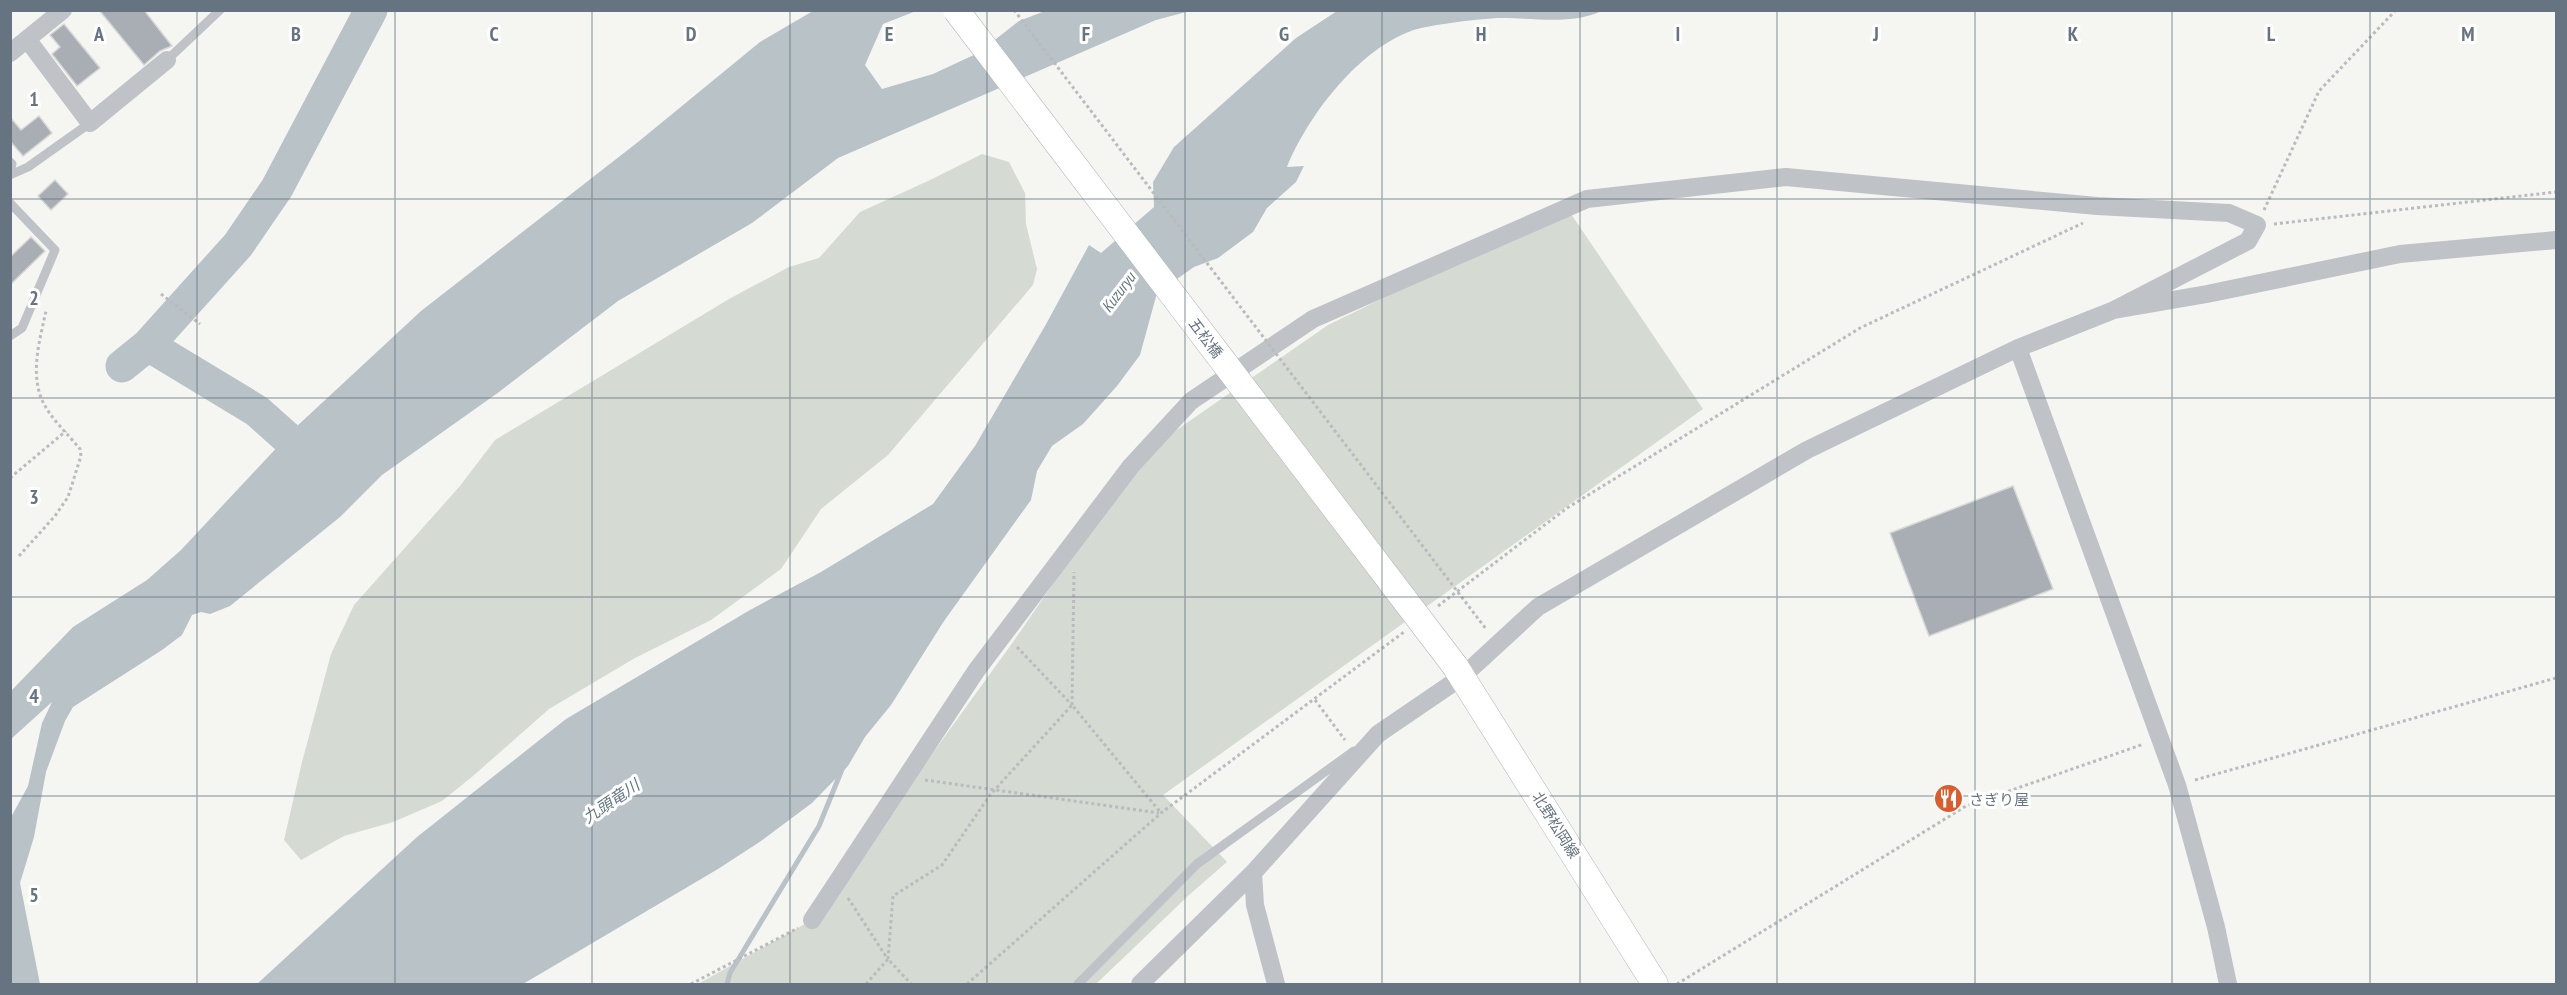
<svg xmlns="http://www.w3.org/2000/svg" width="2567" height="995" viewBox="0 0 2567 995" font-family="'PT Sans Narrow','Noto Sans JP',sans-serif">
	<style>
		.green { fill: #d5dad2 }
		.water { fill: #b8c2c7 }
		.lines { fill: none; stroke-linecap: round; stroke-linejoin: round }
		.stream { stroke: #b8c2c7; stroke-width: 5 }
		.river { stroke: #b8c2c7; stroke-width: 33 }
		.building { fill: #a8aeb4; stroke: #d7d7d5; stroke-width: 1.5 }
		.secondary-casing { stroke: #b1b6bb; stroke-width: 27 }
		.path { stroke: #b9bbbe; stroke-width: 3; stroke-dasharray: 3 3; stroke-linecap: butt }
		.service { stroke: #bfc2c6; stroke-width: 9 }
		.minor { stroke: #bfc2c6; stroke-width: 18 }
		.secondary { stroke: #fff; stroke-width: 26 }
		.secondary-bridge-casing { stroke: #b1b6bb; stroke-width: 27; stroke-linecap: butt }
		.path-bridge { stroke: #b9bbbe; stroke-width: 3; stroke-dasharray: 3 3; stroke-linecap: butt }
		.secondary-bridge { stroke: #fff; stroke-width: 26 }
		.grid { fill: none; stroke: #667482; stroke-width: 1.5; stroke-opacity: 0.55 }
		.labels { text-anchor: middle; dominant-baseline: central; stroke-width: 6; stroke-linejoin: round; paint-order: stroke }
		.street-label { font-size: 15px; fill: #667482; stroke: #fff }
		.poi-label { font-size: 15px; fill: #667482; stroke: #fff; text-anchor: start }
		.water-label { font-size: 16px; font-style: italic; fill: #62767f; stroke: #fff }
		.grid-label { font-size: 20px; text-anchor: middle; font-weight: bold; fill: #667482; stroke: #fff; stroke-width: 6; stroke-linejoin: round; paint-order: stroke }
	</style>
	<rect width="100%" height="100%" fill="#f5f6f2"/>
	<path class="green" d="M982 154 1009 162 1025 193 1026 224 1037 269 1033 285 888 455 821 509 781 569 711 620 635 658 549 709 473 776 442 801 393 822 344 836 301 860 284 840 302 762 331 654 354 605 460 486 495 440 729 299 789 267 819 258 860 212 928 181Z
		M1567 208 1703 409 1163 795 1227 862 1189 895 1096 984H698L812 920 1013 642 1142 454 1328 325Z"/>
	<path class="water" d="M813 11H916L883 24 865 65 882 89 933 74 978 53 1019 21 1045 11H1190L1156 20 838 158 752 223 618 301 499 392 382 475 340 517 230 606 210 614 201 612 192 615 182 635 162 650 73 707 65 721 46 772 34 837 20 883 40 984H11L10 819 28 786 42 723 52 702 11 739V691L73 627 147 580 181 550 296 427 421 311 638 142 760 42Z
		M1337 11H1601C1574 25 1533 18 1502 18 1485 18 1426 25 1411 31 1357 51 1308 116 1287 167L1304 166 1296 182 1267 208 1253 232 1218 258 1194 267 1157 293 1140 355 1117 386 1083 424 1052 446 1037 471 1031 500 944 621 891 705 865 737 848 766 812 803 761 841 718 869 523 984H257L417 837 566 719 750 610 821 572 933 504 975 446 1045 326 1089 245 1101 253 1154 207 1153 182 1174 147 1296 38Z"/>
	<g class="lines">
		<path class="stream" d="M727 984 730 973 819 826 843 767"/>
		<path class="river" d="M148 345 257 411 303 452 324 446
			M122 366 148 345 238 245 277 188 371 10"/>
	</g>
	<path class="building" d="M99 10H144L172 46 160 51 144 65Z
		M64 24 100 68 77 86 52 54 60 47 50 35Z
		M39 116 52 133 23 156 10 141V117L21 130Z
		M55 180 68 194 51 210 38 196Z
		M31 237 45 251 10 285V257Z
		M2013 486 2053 589 1929 636 1890 533Z"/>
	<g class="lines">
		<defs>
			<path id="secondary" d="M1455 666 1655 984"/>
		</defs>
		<use href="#secondary" class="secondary-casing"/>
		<path class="path" d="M2264 210 2319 91 2396 10
			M2274 224 2556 192
			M161 294 200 324
			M10 478 66 431
			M19 556 55 516 68 497 81 456 80 449C68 434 50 418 42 400 30 372 40 339 46 311
			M1438 606 1567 508 1860 328 2083 223
			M1017 647 1072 705
			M1315 700 1345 740
			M1072 705 1074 572
			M925 780 1159 813
			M2195 780 2556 678
			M848 898 887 958
			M888 959 893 896 942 865 990 795 1072 705 1161 813
			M691 984 798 928
			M866 984 888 959 911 984
			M967 984 1161 813 1404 632
			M1677 984 1966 806 2144 744"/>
		<path class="service" d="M167 60 220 10
			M10 162 12 164 10 170
			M10 175 28 167 90 123
			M10 203 55 250 22 328 10 336
			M1078 984 1197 864 1354 751"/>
		<path class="minor" d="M27 39 90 123 167 60
			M10 53 63 10
			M2018 348 2177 785 2216 927 2228 984
			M812 920 976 671 1131 466 1191 401 1313 319 1587 199 1786 177 2097 206 2229 213 2257 225 2248 241 2114 310
			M1140 984 1253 873
			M1276 984 1255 905 1253 873 1378 734 1463 676 1538 607 1807 450 2018 348 2114 310 2207 294 2400 254 2556 240"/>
		<use href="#secondary" class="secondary"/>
		<defs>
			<path id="secondary-bridge" d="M956 10 1455 666"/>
		</defs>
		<use href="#secondary-bridge" class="secondary-bridge-casing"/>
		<path class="path-bridge" d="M1014 10 1486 629"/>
		<use href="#secondary-bridge" class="secondary-bridge"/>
	</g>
	<path class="grid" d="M197 10V984M395 10V984M592 10V984M790 10V984M987 10V984M1185 10V984M1382 10V984M1580 10V984M1777 10V984M1975 10V984M2172 10V984M2370 10V984M10 199H2556M10 398H2556M10 597H2556M10 796H2556"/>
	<defs>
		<symbol id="restaurant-disc" viewBox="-11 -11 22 22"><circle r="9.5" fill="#db5d2d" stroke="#fff"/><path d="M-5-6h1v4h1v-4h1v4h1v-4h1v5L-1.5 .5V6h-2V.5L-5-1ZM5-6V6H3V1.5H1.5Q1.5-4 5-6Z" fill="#fff"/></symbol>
	</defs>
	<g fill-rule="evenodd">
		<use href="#restaurant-disc" x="1932" y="782" width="33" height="33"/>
	</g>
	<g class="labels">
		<g class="street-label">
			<text transform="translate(1206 338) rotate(53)">五松橋</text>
			<text transform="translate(1556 825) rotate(58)">北野松岡線</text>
		</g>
		<g class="poi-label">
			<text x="1969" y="799">さぎり屋</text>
		</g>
		<g class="water-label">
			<text transform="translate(1118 292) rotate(-53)">Kuzuryu</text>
			<text transform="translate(611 801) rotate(-34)">九頭竜川</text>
		</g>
	</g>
	<g class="grid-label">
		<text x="99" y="41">A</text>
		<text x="296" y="41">B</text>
		<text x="494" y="41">C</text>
		<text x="691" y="41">D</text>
		<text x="889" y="41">E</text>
		<text x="1086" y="41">F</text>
		<text x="1284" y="41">G</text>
		<text x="1481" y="41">H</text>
		<text x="1678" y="41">I</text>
		<text x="1876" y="41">J</text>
		<text x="2073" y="41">K</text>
		<text x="2271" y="41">L</text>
		<text x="2468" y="41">M</text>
		<text x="34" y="106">1</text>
		<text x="34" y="305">2</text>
		<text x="34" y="504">3</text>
		<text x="34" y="703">4</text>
		<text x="34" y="902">5</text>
	</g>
	<rect width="2567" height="995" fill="none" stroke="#667482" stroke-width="24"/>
</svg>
